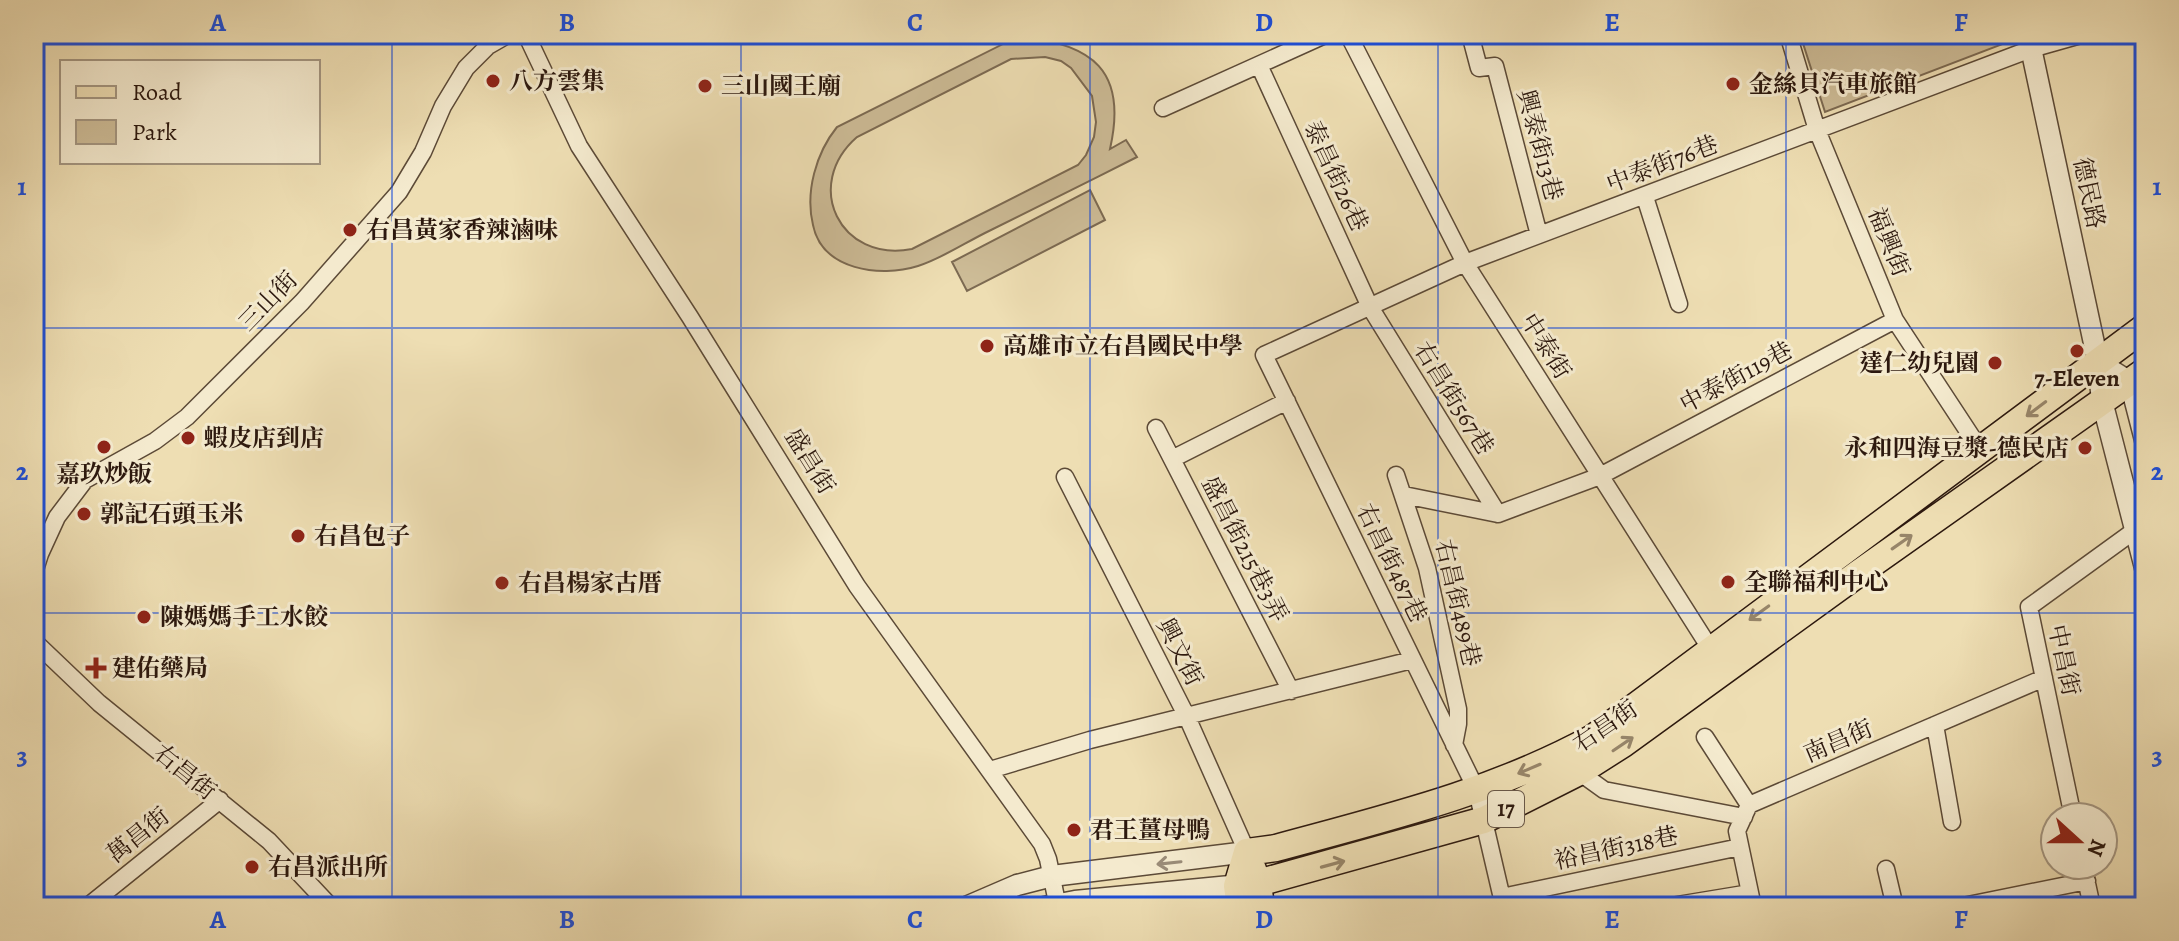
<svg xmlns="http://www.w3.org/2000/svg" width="2179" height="941" viewBox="0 0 2179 941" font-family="Alegreya,'Noto Serif TC',serif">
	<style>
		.green { fill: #cdbc97; stroke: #7c6a52; stroke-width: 2; fill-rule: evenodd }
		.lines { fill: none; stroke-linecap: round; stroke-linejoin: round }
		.minor-casing { stroke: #5c4a37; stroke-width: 19 }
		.tertiary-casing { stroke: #5c4a37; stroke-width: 23 }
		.primary-casing { stroke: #2c180e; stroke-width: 29 }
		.minor { stroke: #f4eace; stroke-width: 16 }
		.tertiary { stroke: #f4eace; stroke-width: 20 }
		.primary { stroke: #eedeb3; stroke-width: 26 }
		.oneway { stroke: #978569 }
		.oneway2 { stroke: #9a8c78 }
		.grid { fill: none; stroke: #1d4ed8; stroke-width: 2; stroke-opacity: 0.55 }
		.poi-dot { fill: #8f2418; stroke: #f4eace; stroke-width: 3 }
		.labels { text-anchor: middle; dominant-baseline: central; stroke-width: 6; stroke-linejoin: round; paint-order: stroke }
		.shield { fill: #f4eace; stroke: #685748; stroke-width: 2 }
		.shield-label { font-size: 22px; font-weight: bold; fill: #2c180e }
		.poi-label { font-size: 24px; font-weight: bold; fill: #2c180e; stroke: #f4eace; text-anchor: start }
		.street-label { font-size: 24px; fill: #2c180e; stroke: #f4eace }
		.neatline { fill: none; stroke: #1d4ed8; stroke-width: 3 }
		.grid-label { font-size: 26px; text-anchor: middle; font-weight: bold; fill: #1d4ed8 }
	</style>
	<rect width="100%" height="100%" fill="#eedeb3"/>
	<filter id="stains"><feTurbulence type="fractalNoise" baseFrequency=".0025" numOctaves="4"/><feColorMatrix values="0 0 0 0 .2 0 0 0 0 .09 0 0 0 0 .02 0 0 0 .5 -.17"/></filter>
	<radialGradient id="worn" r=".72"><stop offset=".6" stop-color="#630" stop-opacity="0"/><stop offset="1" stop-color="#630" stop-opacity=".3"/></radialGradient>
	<path class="green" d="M1800 34H2006L2008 42 1825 112Z
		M1019 36C1092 44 1128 70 1110 149L1126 140 1137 157C1088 182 1039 206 989 231 966 242 943 258 918 266 880 278 822 270 813 225 805 192 816 153 837 127ZM1045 57 1061 61 1071 68 1092 96 1096 122 1094 137 1086 155 1078 165 912 249C840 263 802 185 857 137L1011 59Z
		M1090 190 1105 220 967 291 952 262Z"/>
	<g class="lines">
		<defs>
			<path id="minor" d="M526 34 579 146 690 317 857 586 1042 844 1048 859 1058 907
				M1348 34 1465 263 1715 656
				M1470 34 1479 68 1495 66 1539 235
				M1788 34 1817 130 1895 320 1981 451
				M1259 65 1370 307 1498 514
				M1163 108 1327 34
				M1645 197 1679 304
				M1156 428 1291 691
				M1172 459 1287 401
				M1396 475 1427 568 1458 709V724L1454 745
				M1065 477 1187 717 1247 852
				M1404 495 1498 514
				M1498 514 1600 476 1895 320
				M34 573 40 554 57 517 85 480 155 441 187 417 302 302 399 192 423 152 443 106 466 68 488 46 509 34
				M34 641 99 703 269 841 331 907
				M1935 725 1952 822
				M1705 737 1749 805
				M990 770 1090 740 1412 660
				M1579 772 1604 790 1744 817
				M2073 817 2029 607 2145 523
				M2083 865 2092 907
				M1886 869 1895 907
				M1502 897 1740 847
				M87 907 220 800
				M1504 907 1477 791 1264 355 1465 263 2031 49 2084 34
				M1665 907 1750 893
				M1753 907 1737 831 1749 805 2044 678
				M1958 907 2087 881"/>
			<path id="tertiary" d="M2028 34 2098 362 2102 401 2145 568
				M2098 362 2130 382 2145 440
				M966 907 1017 885 1052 876 1247 852
				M1044 907 1075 901 1251 884"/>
			<path id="primary" d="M1247 852 1276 848C1386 818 1492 793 1593 738L2145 327
				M1252 867 1258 883 1261 907
				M1258 883 1484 820 1579 772 1623 744 1859 573 2145 371
				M1240 907 1237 886 1247 852"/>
		</defs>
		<use href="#minor" class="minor-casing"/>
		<use href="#tertiary" class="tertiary-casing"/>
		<use href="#primary" class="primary-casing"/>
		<use href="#minor" class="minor"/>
		<use href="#tertiary" class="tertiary"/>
		<use href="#primary" class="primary"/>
	</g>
	<defs><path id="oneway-shaft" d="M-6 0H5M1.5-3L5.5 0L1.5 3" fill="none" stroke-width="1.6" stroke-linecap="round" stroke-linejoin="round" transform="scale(2)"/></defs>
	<g class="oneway">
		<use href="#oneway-shaft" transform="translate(2036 409) rotate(143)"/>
		<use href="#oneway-shaft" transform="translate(1902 542) rotate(-35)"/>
		<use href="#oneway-shaft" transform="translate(1759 613) rotate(144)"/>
		<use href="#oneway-shaft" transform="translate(1623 744) rotate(-34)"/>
		<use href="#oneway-shaft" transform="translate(1529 769) rotate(157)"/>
		<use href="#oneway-shaft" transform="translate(1333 864) rotate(-15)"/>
	</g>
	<use class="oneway2" href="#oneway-shaft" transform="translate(1169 863) rotate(174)"/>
	<path class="grid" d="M392 34V907M741 34V907M1090 34V907M1438 34V907M1786 34V907M34 328H2145M34 613H2145"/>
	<g class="poi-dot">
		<circle cx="493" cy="81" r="8"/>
		<circle cx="1733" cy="84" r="8"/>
		<circle cx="705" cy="86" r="8"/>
		<circle cx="350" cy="230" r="8"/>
		<circle cx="987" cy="346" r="8"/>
		<circle cx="2077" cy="351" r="8"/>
		<circle cx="1995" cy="363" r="8"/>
		<circle cx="188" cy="438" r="8"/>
		<circle cx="104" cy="447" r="8"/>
		<circle cx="2085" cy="448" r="8"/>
		<circle cx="84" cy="514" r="8"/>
		<circle cx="298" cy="536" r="8"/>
		<circle cx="1728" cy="582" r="8"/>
		<circle cx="502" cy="583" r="8"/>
		<circle cx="144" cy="617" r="8"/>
		<path d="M92 656h8v8h8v8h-8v8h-8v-8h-8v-8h8z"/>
		<circle cx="1074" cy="830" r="8"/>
		<circle cx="252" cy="867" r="8"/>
	</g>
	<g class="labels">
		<rect class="shield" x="1488" y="791" width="36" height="36" rx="6"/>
		<g class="shield-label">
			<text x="1506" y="809">17</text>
		</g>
		<g class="poi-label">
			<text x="509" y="81">八方雲集</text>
			<text x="1749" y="84">金絲貝汽車旅館</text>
			<text x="721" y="86">三山國王廟</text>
			<text x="366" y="230">右昌黃家香辣滷味</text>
			<text x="1003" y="346">高雄市立右昌國民中學</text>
			<text x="1979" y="363" text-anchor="end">達仁幼兒園</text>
			<text x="2077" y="378" text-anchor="middle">7-Eleven</text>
			<text x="204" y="438">蝦皮店到店</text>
			<text x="2069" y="448" text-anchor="end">永和四海豆漿-德民店</text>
			<text x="104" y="474" text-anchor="middle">嘉玖炒飯</text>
			<text x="100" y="514">郭記石頭玉米</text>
			<text x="314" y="536">右昌包子</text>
			<text x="1744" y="582">全聯福利中心</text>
			<text x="518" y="583">右昌楊家古厝</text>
			<text x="160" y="617">陳媽媽手工水餃</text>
			<text x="112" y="668">建佑藥局</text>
			<text x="1090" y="830">君王薑母鴨</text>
			<text x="268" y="867">右昌派出所</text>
		</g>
		<g class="street-label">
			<text transform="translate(1540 145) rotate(75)">興泰街13巷</text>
			<text transform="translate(1662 164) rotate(-21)">中泰街76巷</text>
			<text transform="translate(1336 176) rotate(65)">泰昌街26巷</text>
			<text transform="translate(2089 193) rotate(78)">德民路</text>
			<text transform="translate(1889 242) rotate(68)">福興街</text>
			<text transform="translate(268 301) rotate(-46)">三山街</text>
			<text transform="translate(1546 346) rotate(58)">中泰街</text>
			<text transform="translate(1736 377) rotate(-28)">中泰街119巷</text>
			<text transform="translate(1454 398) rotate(58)">右昌街567巷</text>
			<text transform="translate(810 461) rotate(58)">盛昌街</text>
			<text transform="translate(1245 549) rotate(63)">盛昌街215巷3弄</text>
			<text transform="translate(1392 563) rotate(64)">右昌街487巷</text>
			<text transform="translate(1458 603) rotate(77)">右昌街489巷</text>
			<text transform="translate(1180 652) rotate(63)">興文街</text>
			<text transform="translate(2064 660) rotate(78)">中昌街</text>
			<text transform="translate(1605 726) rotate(-34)">右昌街</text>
			<text transform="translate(1838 741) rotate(-23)">南昌街</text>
			<text transform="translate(185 772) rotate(39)">右昌街</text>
			<text transform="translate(138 835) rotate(-39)">萬昌街</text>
			<text transform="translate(1616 848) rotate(-12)">裕昌街318巷</text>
		</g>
	</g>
	<rect width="2179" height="941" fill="none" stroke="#eedeb3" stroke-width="88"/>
	<rect x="60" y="60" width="260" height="104" fill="#f4eace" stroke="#a49681" stroke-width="2"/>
	<rect x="76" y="86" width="40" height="12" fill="#eedeb3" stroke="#a49681" stroke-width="2"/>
	<text x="132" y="100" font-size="24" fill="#2c180e">Road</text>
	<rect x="76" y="120" width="40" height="24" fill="#cdbc97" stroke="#a49681" stroke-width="2"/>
	<text x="132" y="140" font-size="24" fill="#2c180e">Park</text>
	<g transform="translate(2079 841) rotate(111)"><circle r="38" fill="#f4eace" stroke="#a49681" stroke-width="2"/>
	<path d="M0-6L14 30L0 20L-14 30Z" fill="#8f2418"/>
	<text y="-12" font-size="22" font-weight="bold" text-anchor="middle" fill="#2c180e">N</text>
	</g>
	<rect x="44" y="44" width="2091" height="853" class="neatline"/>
	<g class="grid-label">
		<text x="218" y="31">A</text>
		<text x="567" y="31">B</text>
		<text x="915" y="31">C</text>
		<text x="1264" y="31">D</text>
		<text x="1612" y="31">E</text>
		<text x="1961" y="31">F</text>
		<text x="22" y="195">1</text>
		<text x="2157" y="195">1</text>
		<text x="22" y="480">2</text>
		<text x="2157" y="480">2</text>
		<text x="22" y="764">3</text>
		<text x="2157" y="764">3</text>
		<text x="218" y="928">A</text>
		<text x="567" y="928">B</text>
		<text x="915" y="928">C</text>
		<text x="1264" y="928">D</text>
		<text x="1612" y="928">E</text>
		<text x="1961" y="928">F</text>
	</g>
	<rect width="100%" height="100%" filter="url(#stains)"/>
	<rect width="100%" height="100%" fill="url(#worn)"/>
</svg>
